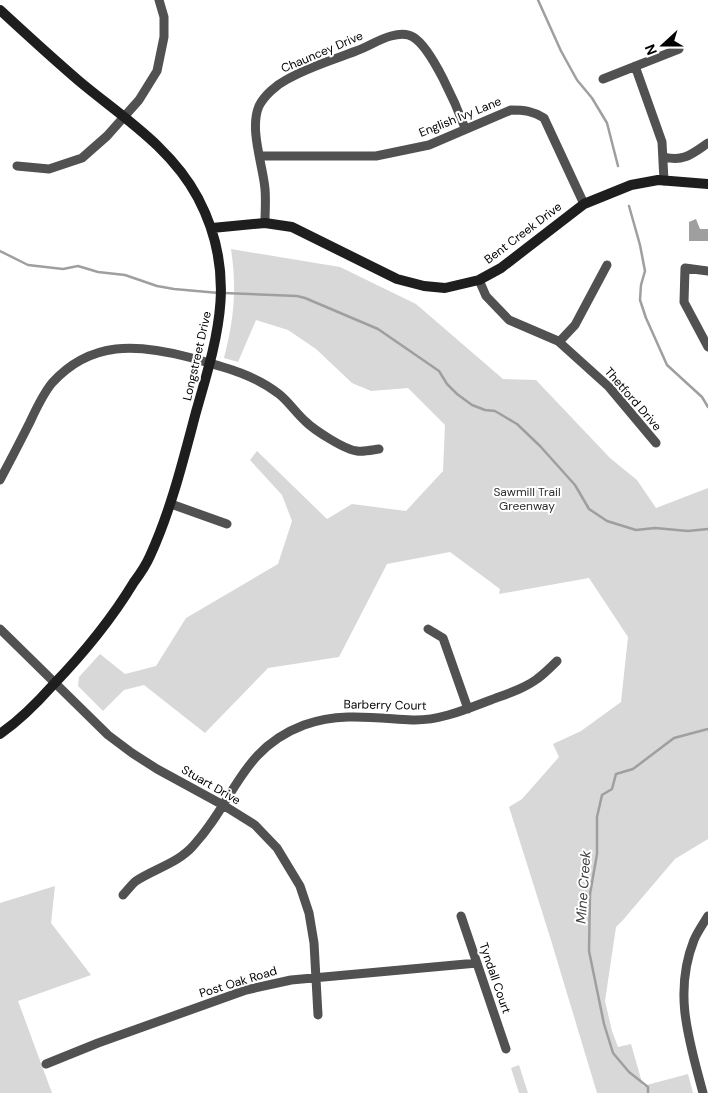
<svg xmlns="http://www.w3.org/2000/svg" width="708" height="1093" viewBox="0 0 708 1093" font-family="'DM Sans',sans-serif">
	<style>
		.green { fill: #d8d8d8 }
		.water { fill: #9f9f9f }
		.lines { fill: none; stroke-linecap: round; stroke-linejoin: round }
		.stream { stroke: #9f9f9f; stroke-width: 2.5 }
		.street { stroke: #515151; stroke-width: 9 }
		.secondary { stroke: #1e1e1e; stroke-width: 10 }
		.labels { text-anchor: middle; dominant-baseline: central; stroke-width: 4; stroke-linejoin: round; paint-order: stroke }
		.street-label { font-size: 12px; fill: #000; stroke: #fff }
		.park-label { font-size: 12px; fill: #2f2f2f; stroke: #fff }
		.water-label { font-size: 14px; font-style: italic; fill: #404040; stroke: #fff }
	</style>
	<rect width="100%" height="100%" fill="#fff"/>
	<path class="green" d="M231 249 340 267 416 304 503 379 536 380 610 458 637 480 656 508 708 488V839L675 859 623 920 616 927 605 1001 612 1031 618 1047 631 1044 643 1086 688 1074 693 1093H597L550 937 509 807 522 799 559 757 553 744 581 731 621 702 628 637 589 578 499 594 500 589 450 552 387 564 339 657 268 668 205 733 144 685 124 690 103 711 78 686 79 677 100 654 125 674 156 666 186 618 278 564 292 521 282 495 250 460 257 451 327 519 352 504 406 511 443 471 445 425 408 388 371 391 352 383 316 349 288 330 256 320 238 362 224 358C234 319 237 289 231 249Z
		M55 886 51 923 91 975 18 1001 52 1093H0V903Z
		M519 1065 528 1093H519L511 1068Z"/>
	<path class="water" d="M696 219 700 229H708V241H689V222Z"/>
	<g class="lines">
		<path class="stream" d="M538 0 561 51 577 80 592 98 607 123 618 166
			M629 206 640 245 645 271 641 285 640 300 646 318 667 365 702 397 708 407
			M0 251 28 265 63 269 78 266 98 272 125 275 157 286 174 289 219 293
			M224 293 297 296 305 298 378 329 439 371 447 384 457 394 472 405 485 410 495 411 517 424 540 446 575 485 589 509 607 521 636 530 655 528 688 531 708 529
			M648 1093V1087L629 1072 613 1053 604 1024 589 951 590 894 597 854V817L602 795 612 789 616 774 633 769 674 738 708 729"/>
		<path class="street" d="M635 66 662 142 664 181
			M603 79 679 49
			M260 156H376L429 145 511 110C524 110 533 111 544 118L584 204
			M664 157C684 162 692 154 708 143
			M17 166 49 169 82 158 107 136 139 100 157 71 164 37V17L159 0
			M265 223C265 212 266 200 265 189 263 165 249 129 259 106 264 96 276 85 286 80 308 67 333 60 356 51 368 47 379 39 391 36 398 34 407 33 413 37 432 48 457 107 465 128
			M708 271 685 268 684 302 708 347
			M479 280 486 296 509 320 558 341 609 387 656 443
			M559 342 575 325 607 265
			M0 480C10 461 20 442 30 422 36 409 43 394 52 383 91 340 138 344 188 357 220 366 252 373 279 394 289 402 296 413 305 421 314 430 345 450 357 451 364 452 372 450 379 449
			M171 504 227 524
			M0 629 108 735 132 753 157 769 223 805 255 825 277 848 300 886 309 913 314 943 318 1015
			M428 629 443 638 468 709
			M123 895C127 891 131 885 136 881 154 869 178 863 193 846 235 801 240 749 304 725 340 712 375 718 412 720 441 721 469 708 496 698 510 693 525 688 537 679 544 674 551 667 557 661
			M461 916 506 1049
			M46 1064 98 1043 246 990 291 980 477 963
			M703 1093C689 1040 673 993 694 940 698 931 703 924 708 916"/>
		<path class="secondary" d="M0 10C26 34 52 58 79 81 122 117 171 147 198 198 238 274 218 336 196 412 183 461 171 510 150 556 146 565 140 574 134 582 111 620 83 654 52 686 36 704 20 720 0 734
			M212 228 265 223 292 227 397 279 424 286 445 288 479 280 501 268 584 204 631 185 658 180 708 184"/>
	</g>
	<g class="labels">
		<g class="street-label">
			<text transform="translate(322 52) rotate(-23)">Chauncey Drive</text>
			<text transform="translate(460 117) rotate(-22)">English Ivy Lane</text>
			<text transform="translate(523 233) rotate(-37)">Bent Creek Drive</text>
			<text transform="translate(197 356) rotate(-77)">Longstreet Drive</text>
			<text transform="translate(633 399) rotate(49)">Thetford Drive</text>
			<text transform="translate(385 705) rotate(1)">Barberry Court</text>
			<text transform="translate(211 785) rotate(30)">Stuart Drive</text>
			<text transform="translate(495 978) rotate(71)">Tyndall Court</text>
			<text transform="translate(238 982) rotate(-17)">Post Oak Road</text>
		</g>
		<g class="park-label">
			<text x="527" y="492">Sawmill Trail<tspan x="527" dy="14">Greenway</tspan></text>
		</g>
		<g class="water-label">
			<text transform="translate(583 887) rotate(-86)">Mine Creek</text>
		</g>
	</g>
	<g transform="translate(663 45) rotate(249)" stroke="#ffffff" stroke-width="4" paint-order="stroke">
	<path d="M0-4L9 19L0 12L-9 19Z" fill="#000000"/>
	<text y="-8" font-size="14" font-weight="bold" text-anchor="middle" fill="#000000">N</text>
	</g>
</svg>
